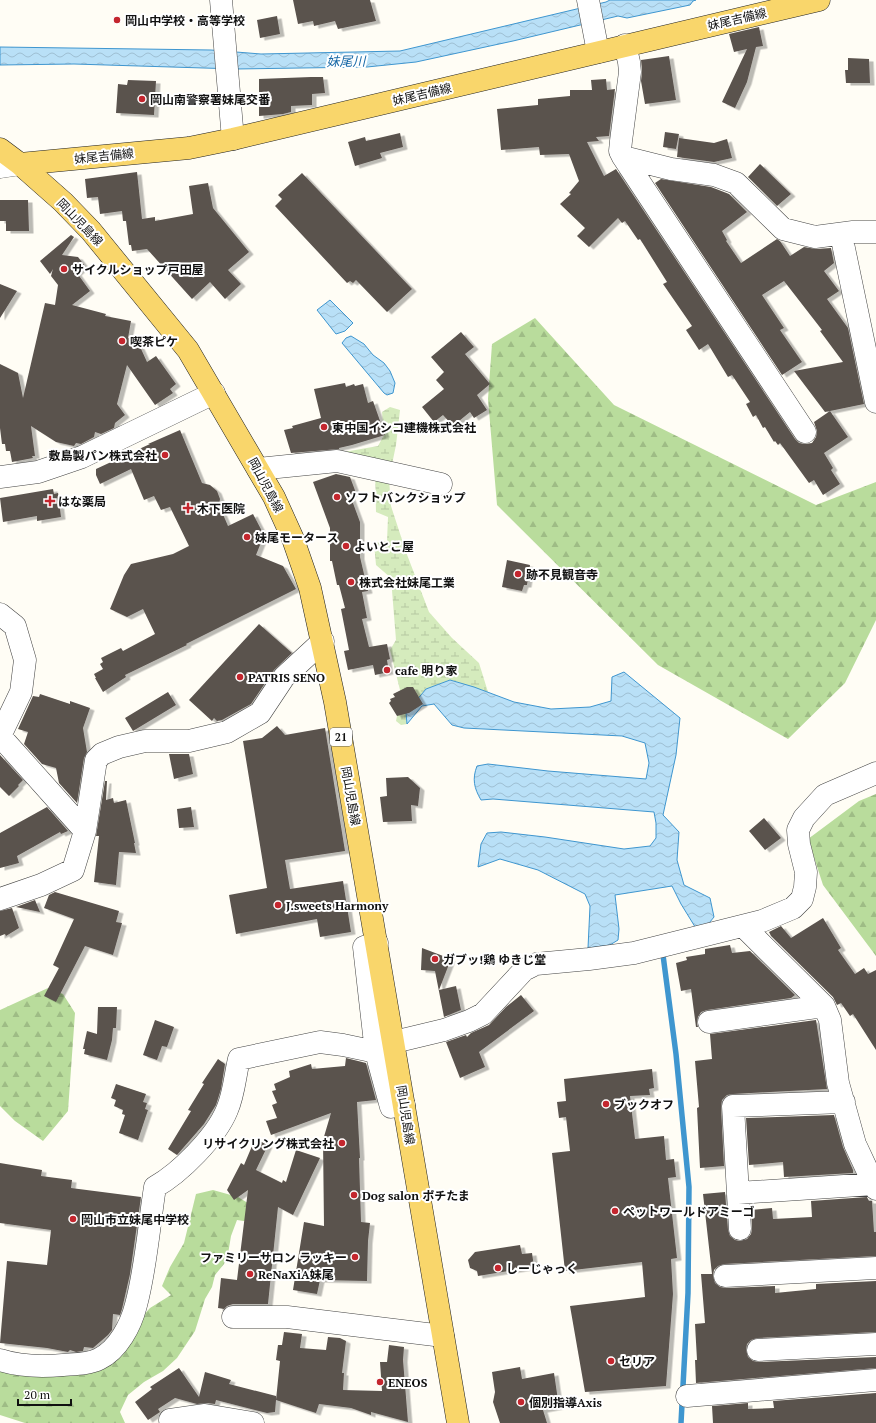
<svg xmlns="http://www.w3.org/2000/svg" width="876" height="1423" viewBox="0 0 876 1423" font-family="'PT Serif','Noto Sans JP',serif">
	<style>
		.forest { fill: url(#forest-firs) }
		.wetland { fill: url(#wetland-marsh) }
		.water { fill: url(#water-waves); stroke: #3f96cf }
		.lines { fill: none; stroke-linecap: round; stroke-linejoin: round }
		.stream { stroke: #3f96cf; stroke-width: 5.5 }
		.building { fill: #5a524d; filter: url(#shadow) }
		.minor-casing { stroke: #444; stroke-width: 23 }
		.major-casing { stroke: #222; stroke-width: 23 }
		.minor { stroke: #fff; stroke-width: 22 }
		.major { stroke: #f9d66b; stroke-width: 22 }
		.poi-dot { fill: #c4262e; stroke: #fff; stroke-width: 1.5 }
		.labels { text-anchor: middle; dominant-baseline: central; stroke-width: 4; stroke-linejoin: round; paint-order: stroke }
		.shield { fill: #fff; stroke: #585858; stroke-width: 1 }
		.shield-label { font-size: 11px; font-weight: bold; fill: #111 }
		.street-label { font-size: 12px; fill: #111; stroke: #fff }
		.poi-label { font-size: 12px; font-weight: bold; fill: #111; stroke: #fff; text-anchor: start }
		.water-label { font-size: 13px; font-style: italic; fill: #1768a6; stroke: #fff }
	</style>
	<defs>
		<pattern id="forest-firs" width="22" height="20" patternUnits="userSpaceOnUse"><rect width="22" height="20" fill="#b9dc9c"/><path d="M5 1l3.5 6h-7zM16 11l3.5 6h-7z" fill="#9ebc85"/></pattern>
		<pattern id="wetland-marsh" width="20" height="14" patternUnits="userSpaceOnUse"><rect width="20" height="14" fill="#d5ebbd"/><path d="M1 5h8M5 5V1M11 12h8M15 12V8" fill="none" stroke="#b6c8a1"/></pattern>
		<pattern id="water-waves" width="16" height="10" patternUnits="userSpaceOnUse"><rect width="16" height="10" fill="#b9e0f7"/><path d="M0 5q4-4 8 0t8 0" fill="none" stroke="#9ebfd3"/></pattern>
		<filter id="shadow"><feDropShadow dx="4.5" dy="2.5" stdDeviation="0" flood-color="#0004"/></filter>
	</defs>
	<rect width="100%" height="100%" fill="#fffdf5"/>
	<path class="forest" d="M535 318 614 405 816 505 876 482V620L845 683 788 739 658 665 497 505 488 399 492 344Z
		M876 794V956L823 885 808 839 859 801Z
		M48 988 63 994 75 1013 68 1111 43 1141 15 1121 0 1106V1010Z
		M213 1190 238 1197 261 1211 250 1222 237 1220 231 1236 228 1254 224 1264 215 1275 212 1287 205 1299 195 1331 177 1358 163 1371 144 1382 128 1395 120 1412 125 1423H25L0 1415V1365L90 1373 150 1308 171 1295 162 1286 170 1267 184 1243 196 1194Z"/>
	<path class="wetland" d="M390 407 400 410 396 445 389 479 391 506 406 552 429 612 452 638 479 663 488 692 450 680 426 689 406 713 407 724 401 725 396 721 397 716 403 710V702L390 650 396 640 391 578 376 565 374 543 387 541 388 517 376 512 375 465 344 452 378 446 384 435 382 412Z"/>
	<path class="water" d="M610 0H696L693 1 690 5 627 18 618 16 513 41 416 62 367 67 236 69 74 64 0 65V47L211 50 261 54 400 51 606 2Z
		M330 300 353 323 345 331 336 334 317 310Z
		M351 336 364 344 373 355 384 363 390 371 395 383 393 393 387 395 384 393 342 343 346 338Z
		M624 672 680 718 676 755 663 815 679 832 677 860 684 885 710 898 714 917 705 928 697 930 681 904 672 886 615 895 619 929 618 940 610 945 588 948 590 906 585 894 538 870 500 859 478 867 481 844 487 833 501 832 545 837 624 849 650 846 656 838V823L654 812 493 799 481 800C474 788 472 779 477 766L488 764 548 771 646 779 649 763 645 743 622 736 464 728 452 725 434 704 422 706 407 724 406 713 426 689 450 680 474 687 514 702 551 709 590 707 611 701 612 677Z"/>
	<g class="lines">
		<path class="stream" d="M663 955 676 1054 689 1187 688 1293 681 1423"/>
	</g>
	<path class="building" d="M293 0H370L376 21 338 29 335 21 314 26 313 21 298 24Z
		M277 16 280 34 260 38 257 20Z
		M759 27 763 46 756 47 747 82 735 108 722 102 747 49 734 52 729 34Z
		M669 56 676 100 645 104 641 81 642 71 641 60Z
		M848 58 869 59 870 83H846L845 70H848Z
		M311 77H323L325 93 312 94V105L291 106V112L283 114 259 116V79Z
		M606 79 607 90 615 89 609 136 596 137 599 141 587 142 604 176 616 169 795 439 799 443 805 444 812 443 816 437 817 431 814 422 830 411 825 412 794 371 843 362 820 331 822 330 784 281 762 295 784 328 780 330 802 362 782 375 655 183 661 179 711 187 729 194 747 212 722 231 727 240 726 241 741 263 777 239 780 241 790 256 804 247 816 249 831 248 834 263 824 271 839 291 827 299 848 328 864 404 830 411 848 437 824 453 833 468 831 470 840 484 823 495 814 480 809 483 780 443 778 445 775 441 774 442 765 427 763 428 756 415 753 417 746 404 750 402 732 375 728 377 708 344 699 350 686 330 692 326 663 284 667 282 640 239 638 240 625 221 622 223 618 218 589 247 577 236 585 228 560 204 571 194 569 193 579 181 569 154 540 155 539 147 501 150 497 109 538 105V99L570 96V90H592L591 80Z
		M128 80 156 81 154 115 116 113 118 84 127 85Z
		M665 132 679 134 676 149 663 147Z
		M400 133 403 147 380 153 382 158 355 166 348 142 365 137 366 141Z
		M679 138 714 143 727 139 732 158 714 162 677 157Z
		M760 164 791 194 777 206 748 177Z
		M137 172 142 219 155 217V221L193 214 189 186 208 183 213 208 249 252 228 270 241 284 225 299 210 282 192 299 147 249 132 251 131 245H129L126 221H123L122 211 100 214 98 197 87 198 85 179Z
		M302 173 412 289 387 312 356 280 353 283 350 281 347 283 275 206 282 199 278 195Z
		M0 200H28L29 231H6V221H0Z
		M71 235 74 237 62 255 78 257 85 266 77 273 90 291 72 305 106 314 105 316 131 321 128 338 137 340 147 362 156 356 176 384 170 389 173 393 155 405 127 365 117 404 125 415 115 423 114 428 101 434 95 432 94 437 81 444 76 443 74 446 56 442 31 426 35 456H32L33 458 12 462 10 451H6L5 444H2L0 428V364L18 373 23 398 45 303 55 305 58 285 51 276 53 269 50 274 40 261Z
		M0 284 17 291 0 318Z
		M461 332 474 347 465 354 490 384 477 395 487 410 474 418 470 412 453 426 443 415 434 422 422 407 444 389 436 380 444 372 431 357Z
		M345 383 346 387 354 384 355 386 363 384 368 403 373 401 385 435 352 445 339 448V449L291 453 284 430 293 428 292 426 321 418 314 389Z
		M180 430 202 483 210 485 217 491 220 499 219 505 228 526 253 514 264 535 256 555 283 566 296 589 186 644 187 645 125 675 126 677 103 692 95 678H96L94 674 103 669 100 664 103 662 101 658 121 648 123 651 155 634 143 609 127 617 110 609 124 575 131 564 173 554 189 546 170 507 161 510 154 496 144 500 131 469 100 484 96 475V469L150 444H148Z
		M336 474 350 477 356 493 350 495 360 522V557L368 591 362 592 367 618 362 619 369 647 387 644 390 659 387 660 389 672 375 675 373 665 348 670 344 651 349 650 341 609 345 608 339 585H337L332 561H330V528L313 482Z
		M53 489 54 494 58 493 61 517 37 521V516L3 522 0 498Z
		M507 560 530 565 527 585H524L522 591 502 587Z
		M259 624 292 653 274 670 251 704 222 720 217 721 214 718 212 721 189 700Z
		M407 687H413L423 704 409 713 397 716 389 703 391 701 390 699 395 697 393 694Z
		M168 692 176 705 133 731 125 718Z
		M40 694 70 704V701L90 708 83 728 87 752 84 758 77 803 59 783 56 768 42 764 24 744 28 732 18 729 33 696 39 697Z
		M277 726 285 735 325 728 345 851 285 860 290 889 343 881 351 932 320 937 317 919 236 934 229 895 267 888 243 741 262 738Z
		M189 754 193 774 174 779 169 754Z
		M0 755 23 780 18 785 19 786 9 796 0 787Z
		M408 777 420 788 418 806 411 805 412 821 383 822 380 797 387 796 386 778Z
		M105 781H107L106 800 113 798 114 803 126 800 135 843H134L136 853 119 852 116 885 94 882 99 836H96Z
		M47 807 68 831 61 834 60 832 17 856 19 863 0 868V833Z
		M191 807 194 827 179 828 177 809Z
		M764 818 781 838 765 850 749 831Z
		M55 892 119 911 116 922 122 923 113 955 85 946 56 1002 44 996 59 968 53 965 74 919 44 908 49 895Z
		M35 900 40 912 16 907Z
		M12 908 19 928 6 936 5 934 0 936V911Z
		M823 918 841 948 838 950 855 974 864 968 868 974 876 970V1050L853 1014 850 1016 841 1003 837 1005 833 997 771 936 769 932 781 926 791 938Z
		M730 945 732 953 750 951 795 995 791 998 707 1010 701 1012 698 1017 697 1023 698 1027H696L691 989 681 991 676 963 687 960 686 957 705 954V949Z
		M422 948 451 959 439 990 456 986 461 1010 444 1017 435 971 421 970Z
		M521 995 534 1011 479 1052 485 1067 460 1078 446 1042 466 1035 467 1037 471 1033 489 1025 506 1007Z
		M98 1007H117L116 1028H113L112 1040 107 1060 84 1054 85 1049H83L87 1031 97 1034Z
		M155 1020 174 1027 167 1047 162 1046 157 1060 143 1055Z
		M816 1020 827 1089 733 1094 727 1095 722 1100 721 1107 724 1166 700 1168 697 1108 699 1107 695 1061 712 1059 710 1034Z
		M346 1058 366 1063 376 1100 357 1102 360 1158H359L361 1222 370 1223 368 1241 367 1281 320 1280 317 1294 293 1290 304 1222 324 1226 323 1140 331 1113 271 1135 266 1121 277 1118 272 1105 277 1103 272 1091 276 1090 274 1084 290 1077 289 1071 311 1064 312 1069 345 1066Z
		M218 1059 225 1064 221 1089 216 1105 204 1124 177 1155 168 1149 191 1111 188 1110 204 1084 202 1083Z
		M652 1069 654 1088 649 1089 650 1095 630 1096 635 1139 664 1136 666 1160 674 1159 676 1177 668 1178 677 1258 671 1259 673 1294 666 1386 585 1392 570 1306 645 1297 642 1262 565 1271 552 1153 570 1151 566 1117 559 1118 557 1102 566 1101 564 1079Z
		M116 1084 146 1094 143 1102 147 1103 145 1109 148 1110 138 1140 119 1133 125 1115 122 1114 123 1110 114 1106 116 1100 111 1098Z
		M834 1115 843 1147 853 1170V1173L784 1177 783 1162 749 1165 746 1118Z
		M255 1139 268 1145 256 1170 282 1183 283 1180 286 1182 296 1150 320 1158 293 1215 278 1207 268 1304H233L227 1306 224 1309 218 1308 221 1278 237 1280 248 1190 234 1200 227 1190 241 1163 244 1165Z
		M0 1163 42 1170 41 1176 72 1180 71 1188 141 1197 130 1274 122 1309 120 1315 113 1314 112 1330 108 1335 93 1348 84 1347 83 1351 76 1352 70 1350 68 1352 47 1348 0 1343 7 1261 47 1265 51 1230 0 1223Z
		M725 1192 728 1230 730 1236 735 1240 740 1241 747 1239 751 1234 752 1228 751 1210 772 1208 773 1219 812 1217 811 1201 867 1197 869 1201H872L874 1232H876V1256L724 1264 718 1266 714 1270 713 1276 715 1283 720 1287 726 1288 775 1286V1293L816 1289V1284L876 1281V1332L757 1338 751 1340 747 1344 746 1350 748 1357 753 1361 759 1362 876 1357V1368L696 1383 695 1360H697L695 1324 705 1323 701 1274H712L703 1194Z
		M520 1245 522 1254 532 1253 534 1267 478 1276 477 1271 470 1268 468 1260 475 1252Z
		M284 1332 302 1334 300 1348 326 1350 328 1337 340 1338 346 1341 342 1373H344L343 1390 382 1391 380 1362H387L389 1345 404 1347 403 1360 408 1422 371 1412V1415L351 1408 319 1404 316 1413 276 1400 275 1412 267 1413 216 1400 215 1404 207 1403 197 1404 175 1398 158 1409 160 1412 148 1420 135 1402 152 1389 150 1387 179 1368 199 1397 205 1372 231 1380 229 1384 276 1396V1400L280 1361 276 1360 278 1345H282Z
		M520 1367 522 1379 554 1373 559 1407 543 1410 547 1423H500L493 1402 495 1392 492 1372Z
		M876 1393V1423H713L712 1406 748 1403V1409L774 1408 773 1401Z"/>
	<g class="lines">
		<defs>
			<path id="minor" d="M221 0 233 139
				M588 0 598 52
				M625 45 629 62 630 72 621 141 620 151 623 157 805 432
				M623 157 671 169 714 175 736 183 783 229 815 237 853 232H876
				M0 167 20 164
				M841 234 876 402
				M258 469 337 461 441 484
				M0 477 38 472 82 457 214 393
				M0 614 15 626 25 660 21 692 0 736 85 831
				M0 899 41 885 73 870 85 831 96 760 102 754 119 747 145 741H189L227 732 260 713 284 677 323 641
				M743 926 824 1006 830 1020 838 1083 855 1144 876 1189
				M709 1022 824 1006
				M394 1042 444 1030 469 1021 483 1014 524 970 536 964 589 959 634 953 762 921 793 908 802 899 805 887 806 872 799 844 798 830 804 818 825 795 876 773
				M376 1052 364 947 377 943
				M738 1193 874 1184
				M740 1229 733 1106 844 1102
				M725 1276 876 1268
				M233 1317H287L443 1336
				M758 1350 876 1344
				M0 1360C21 1367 41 1367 63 1365 75 1364 89 1364 99 1359 118 1350 131 1325 136 1305 146 1268 149 1225 155 1187 180 1173 216 1137 227 1110 234 1094 235 1076 239 1059L320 1042 343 1045 376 1052 391 1107 404 1105
				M687 1396 876 1380
				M170 1420 205 1415 253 1423"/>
			<path id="major" d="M0 149 20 164 63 202 91 231 188 350 274 497 293 539 310 588 335 702 458 1423
				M20 164 189 148 233 139 819 0"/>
		</defs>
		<use href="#minor" class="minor-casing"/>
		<use href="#major" class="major-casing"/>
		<use href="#minor" class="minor"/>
		<use href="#major" class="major"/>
	</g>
	<g class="poi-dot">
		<circle cx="117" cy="20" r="4"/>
		<circle cx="142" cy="99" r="4"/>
		<circle cx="64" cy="269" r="4"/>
		<circle cx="122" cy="341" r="4"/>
		<circle cx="324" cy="427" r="4"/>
		<circle cx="165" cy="455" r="4"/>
		<circle cx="337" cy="497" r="4"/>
		<path d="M48 495h4v4h4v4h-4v4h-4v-4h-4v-4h4z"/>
		<path d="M186 502h4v4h4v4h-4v4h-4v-4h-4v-4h4z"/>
		<circle cx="247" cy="537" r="4"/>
		<circle cx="346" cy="546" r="4"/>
		<circle cx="518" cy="574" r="4"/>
		<circle cx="351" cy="582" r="4"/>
		<circle cx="387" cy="670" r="4"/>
		<circle cx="240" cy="677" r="4"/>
		<circle cx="278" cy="905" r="4"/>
		<circle cx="435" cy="959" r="4"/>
		<circle cx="606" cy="1104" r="4"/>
		<circle cx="342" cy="1143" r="4"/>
		<circle cx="354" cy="1195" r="4"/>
		<circle cx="615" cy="1211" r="4"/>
		<circle cx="73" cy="1219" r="4"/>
		<circle cx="355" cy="1257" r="4"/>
		<circle cx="498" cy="1268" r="4"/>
		<circle cx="250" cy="1274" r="4"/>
		<circle cx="611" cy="1361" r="4"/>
		<circle cx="380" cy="1382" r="4"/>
		<circle cx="521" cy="1402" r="4"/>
	</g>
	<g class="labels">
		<rect class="shield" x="330" y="728" width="22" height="18" rx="3"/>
		<g class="shield-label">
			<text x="341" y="737">21</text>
		</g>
		<g class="street-label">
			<text transform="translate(737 19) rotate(-13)">妹尾吉備線</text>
			<text transform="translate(422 94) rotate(-13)">妹尾吉備線</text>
			<text transform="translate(104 156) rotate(-6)">妹尾吉備線</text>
			<text transform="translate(80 222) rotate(46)">岡山児島線</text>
			<text transform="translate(266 485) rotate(62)">岡山児島線</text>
			<text transform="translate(351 796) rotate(80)">岡山児島線</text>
			<text transform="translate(406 1115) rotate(81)">岡山児島線</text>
		</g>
		<g class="poi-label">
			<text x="125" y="20">岡山中学校・高等学校</text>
			<text x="150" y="99">岡山南警察署妹尾交番</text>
			<text x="72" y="269">サイクルショップ戸田屋</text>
			<text x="130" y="341">喫茶ピケ</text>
			<text x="332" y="427">東中国イシコ建機株式会社</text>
			<text x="157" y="455" text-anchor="end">敷島製パン株式会社</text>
			<text x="345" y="497">ソフトバンクショップ</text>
			<text x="58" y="501">はな薬局</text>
			<text x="197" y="508">木下医院</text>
			<text x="255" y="537">妹尾モータース</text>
			<text x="354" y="546">よいとこ屋</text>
			<text x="526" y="574">跡不見観音寺</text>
			<text x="359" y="582">株式会社妹尾工業</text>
			<text x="395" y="670">cafe 明り家</text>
			<text x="248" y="677">PATRIS SENO</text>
			<text x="286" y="905">J.sweets Harmony</text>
			<text x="443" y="959">ガブッ!鶏 ゆきじ堂</text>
			<text x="614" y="1104">ブックオフ</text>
			<text x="334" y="1143" text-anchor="end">リサイクリング株式会社</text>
			<text x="362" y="1195">Dog salon ポチたま</text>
			<text x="623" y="1211">ペットワールドアミーゴ</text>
			<text x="81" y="1219">岡山市立妹尾中学校</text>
			<text x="347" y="1257" text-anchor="end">ファミリーサロン ラッキー</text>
			<text x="506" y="1268">しーじゃっく</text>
			<text x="258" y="1274">ReNaXiA妹尾</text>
			<text x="619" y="1361">セリア</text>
			<text x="388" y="1382">ENEOS</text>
			<text x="529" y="1402">個別指導Axis</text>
		</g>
		<g class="water-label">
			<text transform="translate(346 61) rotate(-1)">妹尾川</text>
		</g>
	</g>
	<path d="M18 1399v6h53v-6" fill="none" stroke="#111111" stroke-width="2"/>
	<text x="24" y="1399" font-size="12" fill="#111111" stroke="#ffffff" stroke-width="3" paint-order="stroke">20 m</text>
</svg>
